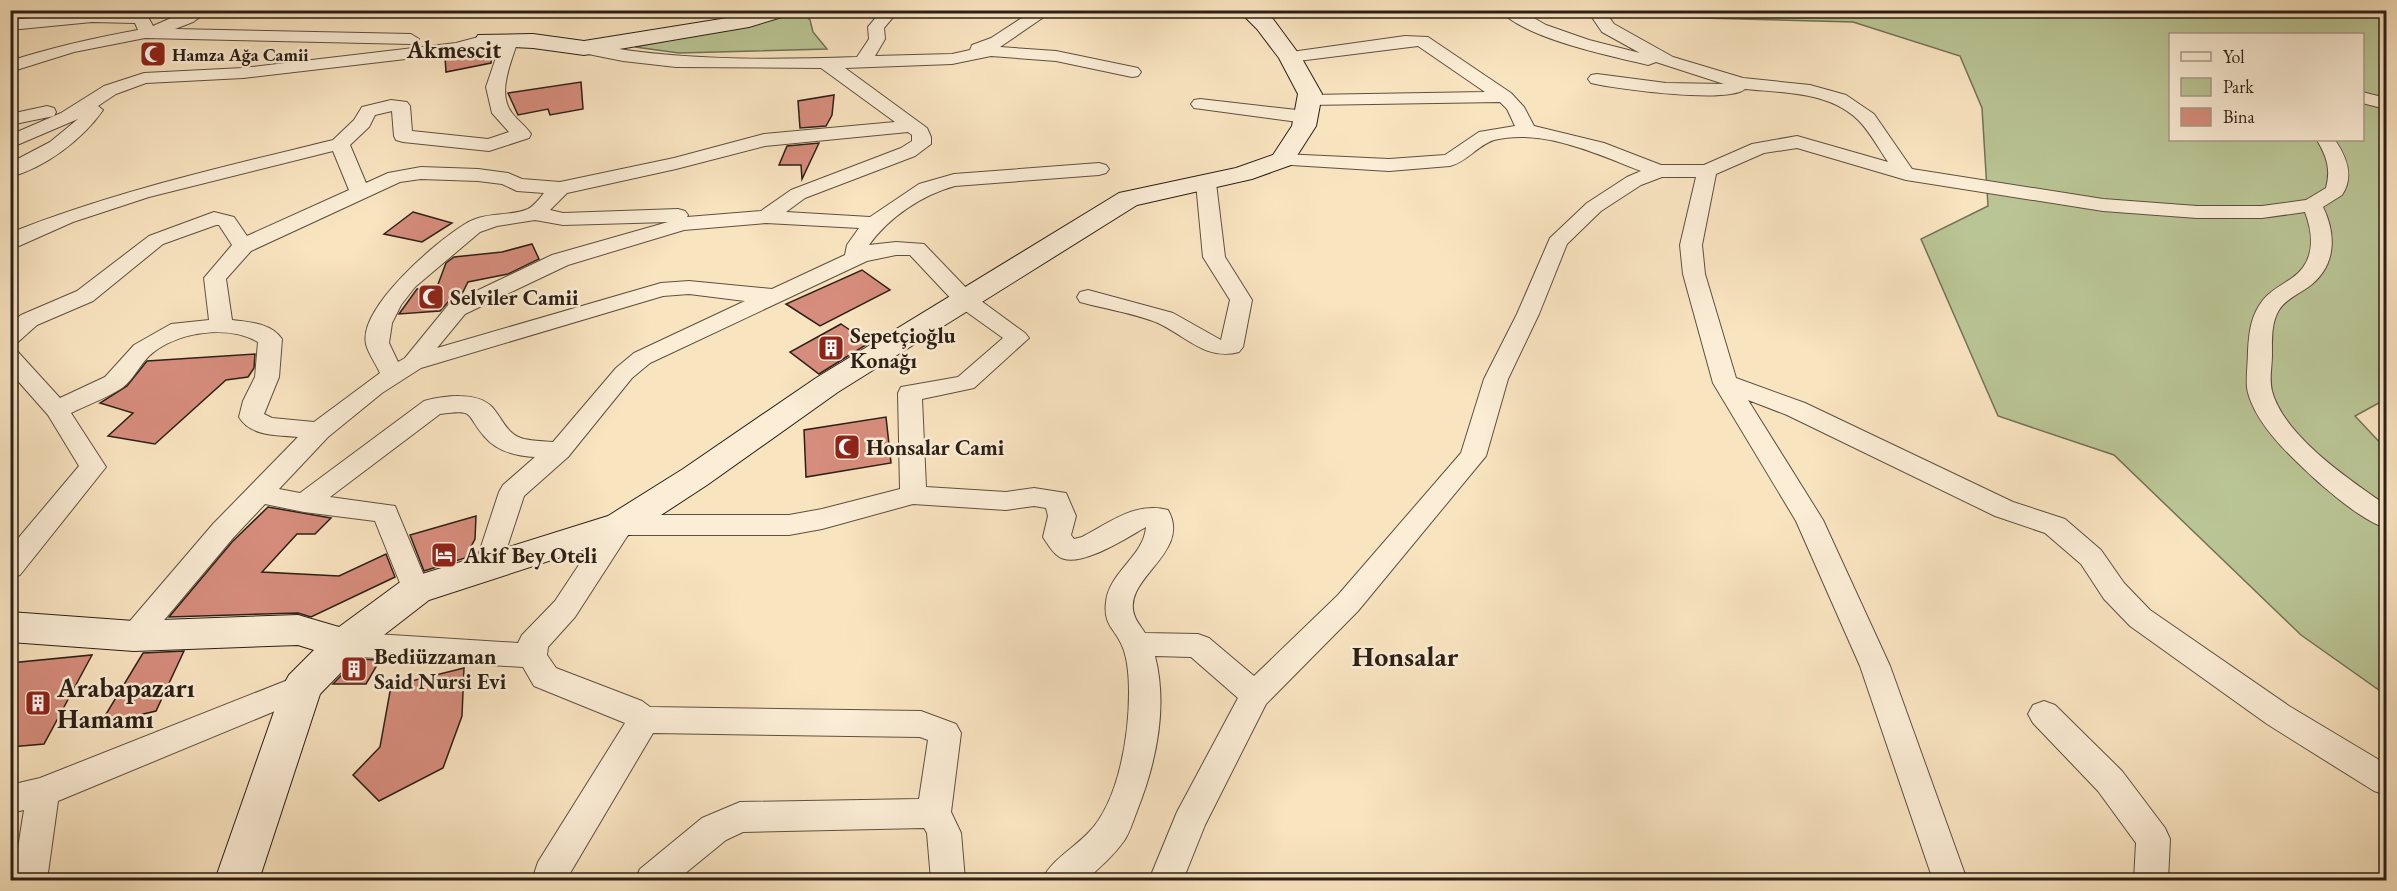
<svg xmlns="http://www.w3.org/2000/svg" width="2397" height="891" viewBox="0 0 2397 891" font-family="'EB Garamond',serif">
	<style>
		.green { fill: #bac595; stroke: #727256; stroke-width: 1.5; fill-rule: evenodd }
		.building { fill: #d78d7d; stroke: #2b1f16; stroke-width: 1.5 }
		.lines { fill: none; stroke-linecap: round; stroke-linejoin: round }
		.minor-casing { stroke: #5e5040; stroke-width: 2 }
		.secondary-casing { stroke: #2b1f16; stroke-width: 2 }
		.minor { fill: #fbedd6; fill-rule: evenodd }
		.secondary { fill: #fbedd6; fill-rule: evenodd }
		.labels { text-anchor: middle; dominant-baseline: central; stroke-width: 5; stroke-linejoin: round; paint-order: stroke }
		.far-poi-label { font-size: 18px; font-weight: bold; fill: #2b1f16; stroke: #fbedd6; text-anchor: start }
		.poi-label { font-size: 22px; font-weight: bold; fill: #2b1f16; stroke: #fbedd6; text-anchor: start }
		.far-district-label { font-size: 24px; font-weight: bold; fill: #2b1f16; stroke: #fbedd6 }
		.near-poi-label { font-size: 27px; font-weight: bold; fill: #2b1f16; stroke: #fbedd6; text-anchor: start }
		.district-label { font-size: 28px; font-weight: bold; fill: #2b1f16; stroke: #fbedd6 }
	</style>
	<rect width="100%" height="100%" fill="#f9e4c0"/>
	<filter id="stains"><feTurbulence type="fractalNoise" baseFrequency=".00333" numOctaves="4"/><feColorMatrix values="0 0 0 0 .2 0 0 0 0 .09 0 0 0 0 .02 0 0 0 .5 -.17"/></filter>
	<radialGradient id="worn" r=".72"><stop offset=".6" stop-color="#630" stop-opacity="0"/><stop offset="1" stop-color="#630" stop-opacity=".3"/></radialGradient>
	<path class="green" d="M1644 11H2386V399L2355 416 2386 449V695L2301 635 2114 455 1998 416 1921 239 1988 206 1982 108 1960 56 1853 22 1661 17ZM2170 34H2362V140H2170Z
		M802 12 810 20 813 32 827 49 679 53 635 47Z"/>
	<path class="building" d="M487 48H493L491 63 446 72 445 57Z
		M581 82 583 109 550 115 548 109 518 115 508 93Z
		M834 95 832 115 826 126 800 128 798 101Z
		M819 143 802 179 801 165H779L787 146Z
		M413 212 452 223 422 242 384 234Z
		M532 244 539 259 508 274 468 282 461 296 448 302 440 311 399 314 417 289 437 287 446 263 454 257 502 252Z
		M862 270 890 290 820 326 786 304Z
		M841 324 869 343 819 374 790 352Z
		M255 354 254 368 248 377 226 380 155 444 108 436 133 413 100 403 127 386 147 361Z
		M886 417 891 463 806 477 804 430Z
		M268 507 331 518 315 534H297L262 572 339 576 386 554 395 577 311 617 298 613 169 617 232 542Z
		M476 516 475 539 465 558 424 571 410 535Z
		M184 651 156 711 100 724 143 653Z
		M92 655 44 744 10 747V663Z
		M357 659 380 660 366 684H333Z
		M464 668 462 716 443 768 379 801 353 775 380 747 391 686Z"/>
	<g class="lines">
		<defs>
			<path id="minor" d="M189 10H210L193 22 175 29 411 34 419 39 411 44 145 38 74 52 10 72V61C53 47 94 38 138 30L135 23 92 22 10 30V20L92 12 141 13 147 15 153 26Z
				M882 10H899L884 28 885 39 875 56 952 54 970 50 972 45 991 38 1034 10H1054L1000 47 1056 51 1138 68 1141 72 1138 76 1132 77 1056 61 991 56 952 64 845 68 927 128 931 137V144L915 156 805 198 786 212 870 217 919 184 954 174 1099 163 1106 165 1109 169 1106 173 1099 175 955 186C922 195 889 217 869 245L896 242 924 244 973 295 1025 333 1029 338 974 388 922 399 926 487 1006 492 1034 488 1066 493 1076 516 1071 535 1074 539 1082 537C1109 523 1136 501 1168 510 1193 554 1119 579 1135 617 1137 622 1142 628 1145 633L1198 634 1209 638 1254 676 1338 595 1461 453 1484 379 1517 314 1550 238 1587 203 1627 177 1641 171C1597 154 1543 128 1494 140 1478 145 1467 162 1450 166L1389 171 1275 164 1272 160 1275 156 1282 154 1389 159 1445 155 1479 132 1515 126 1507 109 1500 102 1309 105 1303 104 1300 100 1303 96 1309 95 1485 92 1418 46 1290 62 1284 61 1281 57 1284 53 1405 36 1428 37 1511 93 1524 107 1534 126 1604 143 1661 165H1704L1752 144 1797 136 1888 162C1879 149 1871 134 1861 123 1832 91 1784 93 1745 89 1728 104 1616 89 1591 83L1588 79 1591 75 1597 74 1666 83 1724 84 1656 62 1648 65C1611 56 1525 39 1500 10H1520L1546 25 1589 40 1640 53 1602 32 1587 10H1604L1614 24 1673 57 1743 78 1810 85 1846 95 1874 114 1912 169 2103 199 2197 206H2262L2306 200 2326 188C2331 169 2327 157 2317 140H2335C2346 156 2355 176 2342 195L2323 207C2337 236 2336 268 2307 288 2298 294 2285 300 2279 310 2271 323 2272 340 2272 355 2272 366 2269 379 2272 391 2284 436 2350 480 2386 505V528C2360 520 2318 483 2298 463 2278 444 2252 416 2247 388 2246 376 2248 363 2248 351 2249 332 2251 315 2263 300 2271 290 2282 285 2292 278 2315 262 2314 236 2305 212L2262 218H2197L2103 211 1906 180 1797 148 1764 153 1716 174 1702 245 1705 274 1736 378 1805 403 2013 502 2065 519 2101 550 2124 583 2150 610 2289 706 2386 764V795L2374 791 2267 724 2130 626 2104 599 2081 564 2045 533 1995 516 1787 415 1748 400 1823 520 1890 666 1967 880H1933L1860 666 1796 521 1713 383 1683 274 1680 245 1696 177H1662L1641 185 1601 211 1567 244 1539 314 1508 379 1486 456 1358 611 1266 704 1205 825 1183 880H1149L1177 812 1238 698 1191 657 1155 656C1168 707 1156 763 1137 811 1133 821 1130 832 1124 841 1113 856 1099 869 1085 880H1042C1051 860 1074 848 1089 832 1119 801 1129 735 1129 693 1129 678 1128 661 1123 648 1116 629 1103 626 1106 602 1109 572 1144 556 1146 527 1128 537 1077 571 1058 556 1052 552 1047 543 1043 537L1048 516 1046 508 1034 506 1006 510 913 504 822 529 789 535H628L575 617 548 647 547 655 556 668 642 701 650 707 921 711 956 724 961 733 951 812 961 833 965 880H931L927 833 924 828 743 832 726 840 677 880H635L640 869 702 818 740 802 919 799 928 740 920 737 653 733 566 880H532L538 862 625 723 534 686 523 667 344 656 333 652 329 644 333 636 344 632 518 643 522 635 555 601 610 518 620 515H789L822 509 900 489 898 393 901 387 958 377 1003 338 957 305 910 255H896L867 261 650 363 632 378 568 457 524 496 498 575 488 578 478 575 474 568 499 492 503 485 535 457C517 456 497 452 484 436 465 414 476 409 440 414L330 497 395 506 430 590 426 598 416 601 406 598 375 521 304 512 265 504 233 538 144 644 134 647 124 644 119 636 124 628 213 524 298 437C278 435 251 437 239 417L243 401 255 377 258 342C227 324 175 332 149 356 139 366 133 380 122 388 107 398 87 405 71 413L106 467 20 575 10 578V548L79 466 48 415 10 372V350L18 352 60 398 105 377 134 345 171 324 209 320 204 278 232 245 219 225H216L163 244 93 301 37 325 18 342 10 344V324L21 315 77 291 149 236 214 212 234 217 247 236 349 190 333 151 149 197 73 222 10 250V233C115 191 224 167 333 140L354 120 362 107 391 100 407 102 410 106 412 131 488 139 509 132 492 113 486 87 502 40 510 35 518 40C512 61 496 93 512 113 518 121 526 126 531 134L529 138 489 151 403 142 396 140 394 136 392 111 375 115 369 127 350 145 366 183 388 173 421 167 478 169 508 173 522 179 560 182 674 158 764 134 895 122 821 68 676 67 623 61 578 52 575 48 578 44 584 43C674 61 766 60 857 57L869 39 868 27ZM908 132 912 135V141L901 148 791 190 761 211 687 217 688 215 685 211 678 209 563 213 550 210 567 193 676 169 765 146ZM421 179 478 181 502 184 517 191 544 193C540 198 534 206 528 209 510 217 486 211 465 224 437 241 358 308 366 344 368 353 376 364 380 373L314 422 272 418 264 414 279 377 282 339C271 323 249 322 232 320L226 279 251 251 400 182ZM535 220 563 225 668 222 552 255 449 304 405 358 398 362 389 343 392 323 401 305 415 287 480 232 497 226ZM766 223 859 228 847 245 845 255 772 289 689 281 661 283 437 348 465 314 568 265 684 230ZM689 294 745 301 634 353 616 368 553 442C544 441 533 441 524 439 506 434 503 419 492 407 477 391 443 396 424 401L300 493 279 489 328 437 382 393 421 368 663 296Z
				M486 35 492 36 494 40 492 44 457 53 243 78 146 83 116 94 98 106 103 110C83 139 45 168 10 177V163L50 142 78 119 10 148V135L61 113 104 86 144 73 243 68 456 43Z
				M2362 92 2386 98V109L2362 103Z
				M1200 99 1306 111 1313 113 1315 117 1313 121 1306 123 1194 108 1191 104 1194 100Z
				M47 106 54 108 56 112 54 116 10 125V114Z
				M1206 177 1213 179 1216 183 1225 257 1252 300 1243 347 1239 352C1206 361 1186 336 1158 323 1134 313 1105 309 1080 302L1077 297 1080 292 1088 290 1173 313 1221 340 1230 300 1203 257 1196 183 1199 179Z
				M303 674 314 677 318 686 314 695 58 801 47 880H13L24 810 10 813V785L40 778Z
				M2044 701 2055 705 2122 771 2165 828 2170 839 2168 880H2134L2136 843 2098 791 2033 723 2028 714 2033 705Z"/>
			<path id="secondary" d="M761 10H795L792 14 749 27 584 55 533 48 478 45 475 40 478 35 533 34 584 41 746 15Z
				M1238 10H1262L1273 19 1301 57 1322 94 1316 126 1291 165 1252 179 1137 205 838 392 707 485 632 534 429 600 358 655 320 694 259 880H215L283 686 289 675 314 650 298 645 134 651 10 642V612L134 621 298 615 339 627 403 580 608 516 683 469 816 378 1119 193 1236 168 1273 155 1292 126 1298 94 1279 58 1257 29Z"/>
		</defs>
		<use href="#minor" class="minor-casing"/>
		<use href="#secondary" class="secondary-casing"/>
		<use href="#minor" class="minor"/>
		<use href="#secondary" class="secondary"/>
	</g>
	<defs>
		<symbol id="mosque-square" viewBox="-11 -11 22 22"><rect x="-9" y="-9" width="18" height="18" rx="4" fill="#8f2418" stroke="#fbedd6"/><path d="M3.5-4.9A6 6 0 1 0 3.5 4.9A5 5 0 1 1 3.5-4.9Z" fill="#fff"/></symbol>
		<symbol id="building-square" viewBox="-11 -11 22 22"><rect x="-9" y="-9" width="18" height="18" rx="4" fill="#8f2418" stroke="#fbedd6"/><path d="M-4-6H4V6H1V3H-1V6H-4ZM-2.5-4.3h1.7v1.8h-1.7ZM.8-4.3h1.7v1.8H.8ZM-2.5-1h1.7V.8h-1.7ZM.8-1h1.7V.8H.8Z" fill="#fff"/></symbol>
		<symbol id="hotel-square" viewBox="-11 -11 22 22"><rect x="-9" y="-9" width="18" height="18" rx="4" fill="#8f2418" stroke="#fbedd6"/><path d="M-6-4.5h1.5V1H6V5H4.5V3h-9V5H-6ZM-4 0a1.8 1.8 0 1 1 3.6 0ZM.5 0V-2.5h3Q6-2.5 6 0Z" fill="#fff"/></symbol>
	</defs>
	<g fill-rule="evenodd">
		<use href="#mosque-square" x="138" y="39" width="30" height="30"/>
		<use href="#mosque-square" x="416" y="282" width="30" height="30"/>
		<use href="#building-square" x="816" y="333" width="30" height="30"/>
		<use href="#mosque-square" x="832" y="432" width="30" height="30"/>
		<use href="#hotel-square" x="429" y="540" width="30" height="30"/>
		<use href="#building-square" x="339" y="654" width="30" height="30"/>
		<use href="#building-square" x="23" y="688" width="30" height="30"/>
	</g>
	<g class="labels">
		<g class="far-poi-label">
			<text x="172" y="54">Hamza Ağa Camii</text>
		</g>
		<g class="poi-label">
			<text x="450" y="297">Selviler Camii</text>
			<text x="850" y="335">Sepetçioğlu<tspan x="850" dy="25">Konağı</tspan></text>
			<text x="866" y="447">Honsalar Cami</text>
			<text x="464" y="555">Akif Bey Oteli</text>
			<text x="374" y="656">Bediüzzaman<tspan x="374" dy="25">Said Nursi Evi</tspan></text>
		</g>
		<g class="far-district-label">
			<text x="454" y="49">Akmescit</text>
		</g>
		<g class="near-poi-label">
			<text x="57" y="687">Arabapazarı<tspan x="57" dy="31">Hamamı</tspan></text>
		</g>
		<g class="district-label">
			<text x="1405" y="656">Honsalar</text>
		</g>
	</g>
	<rect width="2397" height="891" fill="none" stroke="#f9e4c0" stroke-width="36"/>
	<rect x="12" y="12" width="2373" height="867" fill="none" stroke="#2b1f16" stroke-width="3"/>
	<rect x="18" y="18" width="2361" height="855" fill="none" stroke="#2b1f16" stroke-width="1.5"/>
	<rect x="2169" y="33" width="195" height="108" fill="#fbedd6" stroke="#a89b89" stroke-width="1.5"/>
	<rect x="2181" y="52" width="30" height="9" fill="#fbedd6" stroke="#a89b89" stroke-width="1.5"/>
	<text x="2223" y="63" font-size="18" fill="#2b1f16">Yol</text>
	<rect x="2181" y="78" width="30" height="18" fill="#bac595" stroke="#a89b89" stroke-width="1.5"/>
	<text x="2223" y="93" font-size="18" fill="#2b1f16">Park</text>
	<rect x="2181" y="108" width="30" height="18" fill="#d78d7d" stroke="#a89b89" stroke-width="1.5"/>
	<text x="2223" y="123" font-size="18" fill="#2b1f16">Bina</text>
	<rect width="100%" height="100%" filter="url(#stains)"/>
	<rect width="100%" height="100%" fill="url(#worn)"/>
</svg>
